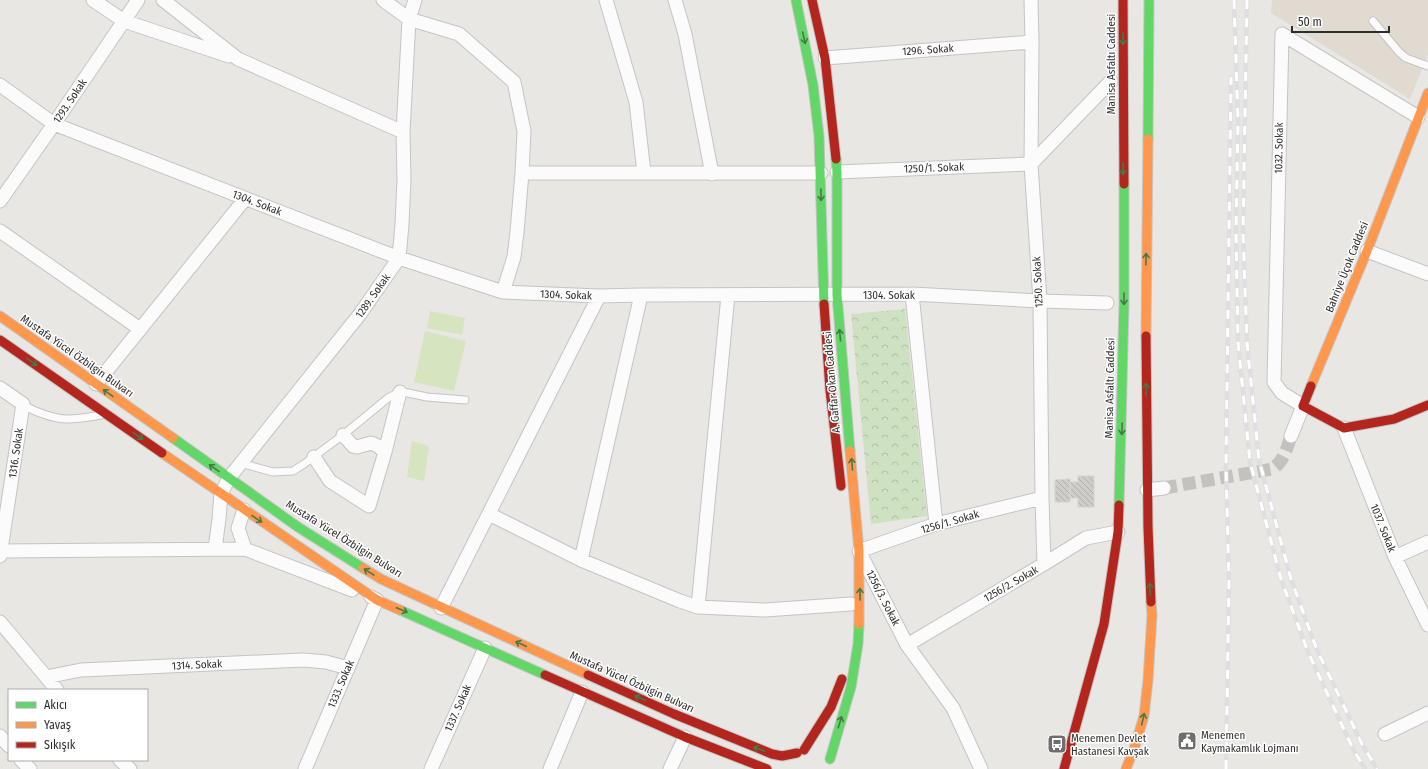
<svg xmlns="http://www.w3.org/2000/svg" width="1428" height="769" viewBox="0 0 1428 769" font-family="'Fira Sans Condensed',sans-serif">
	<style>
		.education { fill: #e0dad1 }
		.park { fill: url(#park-crowns) }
		.pitch { fill: #d6e4c0 }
		.building { fill: url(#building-back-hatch); stroke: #d5d3d0 }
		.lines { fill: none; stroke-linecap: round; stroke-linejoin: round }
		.street-tunnel { stroke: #c3c2bf; stroke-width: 13; stroke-dasharray: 13 6; stroke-linecap: butt }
		.lane-casing { stroke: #c4c4c4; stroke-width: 9 }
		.street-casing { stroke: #c4c4c4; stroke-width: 15 }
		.fast-casing { stroke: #c4c4c4; stroke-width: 11 }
		.slow-casing { stroke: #c4c4c4; stroke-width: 11 }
		.jam-casing { stroke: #c4c4c4; stroke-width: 11 }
		.lane { stroke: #fcfbfb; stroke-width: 7 }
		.street { stroke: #fcfbfb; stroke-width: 13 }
		.fast { stroke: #63d668; stroke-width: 9 }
		.slow { stroke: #ff974d; stroke-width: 9 }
		.jam { stroke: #b3261e; stroke-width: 9 }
		.rail-casing { stroke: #dfdee0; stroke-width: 4.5 }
		.rail { stroke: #fff; stroke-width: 3; stroke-dasharray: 9; stroke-linecap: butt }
		.oneway { stroke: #457948 }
		.labels { text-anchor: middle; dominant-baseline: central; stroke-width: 3; stroke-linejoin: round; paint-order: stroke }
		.street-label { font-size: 11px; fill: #2d2d2d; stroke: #fff }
		.poi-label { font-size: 11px; fill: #2d2d2d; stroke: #fff; text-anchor: start }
	</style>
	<defs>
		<pattern id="park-crowns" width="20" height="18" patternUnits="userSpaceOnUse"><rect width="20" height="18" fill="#cee1c1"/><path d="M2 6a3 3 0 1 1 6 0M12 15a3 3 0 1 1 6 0" fill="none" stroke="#b1c1a6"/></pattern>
		<pattern id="building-back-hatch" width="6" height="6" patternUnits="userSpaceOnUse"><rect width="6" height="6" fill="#cfcdca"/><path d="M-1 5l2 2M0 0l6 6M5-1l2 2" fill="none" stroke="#b2b0ae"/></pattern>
	</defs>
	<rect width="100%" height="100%" fill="#e9e7e4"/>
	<path class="education" d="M1272 0H1428V54L1410 99 1271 13Z"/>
	<path class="park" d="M905 309 927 516 871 524 851 314Z"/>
	<path class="pitch" d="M430 311 465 318 462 335 427 328Z
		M425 331 466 341 454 391 414 382Z
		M412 441 429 446 424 481 407 477Z"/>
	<path class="building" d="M1078 476H1094V507H1078V498H1070V482H1078Z
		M1070 479V502H1055V480Z"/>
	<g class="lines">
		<path class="street-tunnel" d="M1164 488 1272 469C1283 463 1287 448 1291 436"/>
		<defs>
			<path id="lane" d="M1373 21 1399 52 1406 58 1428 66
				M23 404C31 411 55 419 67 419 78 419 90 417 101 415
				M240 463 273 472 293 471 304 464 343 435 388 398 400 392 408 393 427 397 465 400"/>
			<path id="street" d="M93 0 124 21 229 56
				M163 0 238 59 403 132
				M383 0 409 19 459 34 514 82 524 131 522 173 517 232 514 257 503 292
				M606 0 636 102 644 173
				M675 0 685 34 712 174
				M1031 0 1032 42 1031 164 1040 301 1042 498 1044 564
				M825 58 1032 42
				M0 85 54 124 399 258 503 292 599 296 641 295 912 294 1040 301 1107 303
				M837 172 1031 164 1111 81
				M522 173H821
				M0 201 54 124 138 0
				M0 231 140 329
				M1367 251 1428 274
				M912 294 936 524
				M96 384 245 199
				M0 388 23 404 0 556
				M1344 428 1395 557 1428 625
				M343 435 353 446 357 447 371 443 378 446 385 452
				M1291 436 1303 406 1282 393 1274 382 1282 34 1418 117
				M314 457 330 481 369 506 385 452 400 392
				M1147 490 1164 488
				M244 510 238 528 245 549
				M489 514 581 560 680 601 698 607 765 610 851 604
				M215 549 219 519 221 494 229 478 360 314 399 258 402 224 404 180 403 132 409 19 415 0
				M0 551 245 549 352 590
				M1395 557 1428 542
				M581 560 641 295
				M698 607 728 295
				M441 608 599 296
				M0 622 57 690
				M907 645 1044 564 1086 538 1118 532
				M46 677 81 670 303 660 326 662 348 668
				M1385 734 1428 713
				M0 736 9 746
				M21 760 30 769
				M120 760 130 769
				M305 769 377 600 371 597
				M431 769 485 648
				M550 769 582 692
				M670 769 685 737
				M981 769 953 708 907 645 859 551 936 524 1042 498"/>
			<path id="fast" d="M796 0 813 85 819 136 824 304
				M1148 139 1149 0
				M836 159 837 172V295L850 451
				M173 438 298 527 363 568
				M1119 505 1124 304V184
				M400 610 545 675
				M830 759 851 687 858 644 859 624"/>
			<path id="slow" d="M0 316 173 438
				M1146 336 1148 139
				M1311 386 1367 251 1428 93
				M850 451 859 551V624
				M162 453 377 600 400 610
				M363 568 381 579 588 675
				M1126 769 1135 746 1144 716 1148 680 1152 615 1151 602"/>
			<path id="jam" d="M812 0 825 58 836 159
				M1123 0 1124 184
				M824 304 830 390 841 486
				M1146 336 1148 527 1151 602
				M0 340 162 453
				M1311 386 1303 406 1344 428 1394 419 1428 405
				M545 675 685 737 767 769
				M588 675 674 714 772 754 782 756 797 753
				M804 750 831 707 842 679
				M1064 769 1104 624 1118 532 1119 505"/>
		</defs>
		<use href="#lane" class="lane-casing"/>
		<use href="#street" class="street-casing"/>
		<use href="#fast" class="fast-casing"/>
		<use href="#slow" class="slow-casing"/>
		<use href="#jam" class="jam-casing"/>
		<use href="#lane" class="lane"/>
		<use href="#street" class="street"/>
		<use href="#fast" class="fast"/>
		<use href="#slow" class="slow"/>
		<use href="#jam" class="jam"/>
		<defs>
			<path id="rail" d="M1234 0 1238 121 1236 233 1238 342 1250 462 1281 579 1308 652 1353 749 1365 769
				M1247 0 1243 232 1247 343 1259 460 1291 579 1317 650 1362 744 1377 769
				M1226 769 1229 582 1226 466 1231 77"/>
		</defs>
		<use href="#rail" class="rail-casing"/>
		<use href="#rail" class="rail"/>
	</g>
	<defs><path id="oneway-shaft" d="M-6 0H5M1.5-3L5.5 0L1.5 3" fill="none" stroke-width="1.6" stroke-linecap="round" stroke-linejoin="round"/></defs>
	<g class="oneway">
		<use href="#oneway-shaft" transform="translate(804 38) rotate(77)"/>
		<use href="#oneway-shaft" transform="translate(1123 39) rotate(90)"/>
		<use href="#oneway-shaft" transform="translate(1123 169) rotate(90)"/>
		<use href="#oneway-shaft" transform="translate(821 195) rotate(89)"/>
		<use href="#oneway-shaft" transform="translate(1146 259) rotate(-89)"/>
		<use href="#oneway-shaft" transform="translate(1124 299) rotate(90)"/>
		<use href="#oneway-shaft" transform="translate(840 335) rotate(-95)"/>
		<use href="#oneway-shaft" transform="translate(32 362) rotate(35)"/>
		<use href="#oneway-shaft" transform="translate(1146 389) rotate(-90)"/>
		<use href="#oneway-shaft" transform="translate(108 393) rotate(-145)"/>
		<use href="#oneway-shaft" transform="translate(1122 429) rotate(92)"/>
		<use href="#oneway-shaft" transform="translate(138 436) rotate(35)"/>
		<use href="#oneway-shaft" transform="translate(852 464) rotate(-95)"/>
		<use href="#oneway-shaft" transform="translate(214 468) rotate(-145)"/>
		<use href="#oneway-shaft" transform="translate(257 519) rotate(34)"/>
		<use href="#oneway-shaft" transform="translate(369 572) rotate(-148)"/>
		<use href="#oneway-shaft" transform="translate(1150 589) rotate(-93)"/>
		<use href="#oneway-shaft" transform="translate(860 594) rotate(-91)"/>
		<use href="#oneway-shaft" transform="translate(402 610) rotate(23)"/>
		<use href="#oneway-shaft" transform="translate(521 644) rotate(-155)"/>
		<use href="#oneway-shaft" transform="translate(640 698) rotate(-156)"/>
		<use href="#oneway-shaft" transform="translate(1143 719) rotate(-77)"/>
		<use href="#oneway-shaft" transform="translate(840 722) rotate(-73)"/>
		<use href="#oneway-shaft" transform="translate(759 749) rotate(-158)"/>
	</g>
	<defs>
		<symbol id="civic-square" viewBox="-11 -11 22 22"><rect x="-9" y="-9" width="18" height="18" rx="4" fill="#6f6e6d" stroke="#fff"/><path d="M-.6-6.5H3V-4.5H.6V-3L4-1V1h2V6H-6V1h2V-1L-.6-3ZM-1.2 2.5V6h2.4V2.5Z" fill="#fff"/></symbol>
		<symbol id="bus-square" viewBox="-11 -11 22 22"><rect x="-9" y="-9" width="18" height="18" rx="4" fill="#6f6e6d" stroke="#fff"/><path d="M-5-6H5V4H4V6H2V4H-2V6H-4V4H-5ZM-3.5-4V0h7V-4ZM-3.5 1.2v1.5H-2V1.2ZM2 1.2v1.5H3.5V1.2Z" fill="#fff"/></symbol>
	</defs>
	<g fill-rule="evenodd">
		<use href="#civic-square" x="1176" y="730" width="22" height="22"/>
		<use href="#bus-square" x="1046" y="733" width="22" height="22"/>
	</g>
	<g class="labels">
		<g class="street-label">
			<text transform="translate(928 50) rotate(-4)">1296. Sokak</text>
			<text transform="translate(1111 64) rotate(-90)">Manisa Asfaltı Caddesi</text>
			<text transform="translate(70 101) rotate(-56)">1293. Sokak</text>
			<text transform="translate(1279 148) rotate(-89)">1032. Sokak</text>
			<text transform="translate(934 168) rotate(-2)">1250/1. Sokak</text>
			<text transform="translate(257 203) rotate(21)">1304. Sokak</text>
			<text transform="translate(1347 267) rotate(-68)">Bahriye Üçok Caddesi</text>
			<text transform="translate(1038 282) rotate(-93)">1250. Sokak</text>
			<text transform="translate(566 295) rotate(2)">1304. Sokak</text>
			<text x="889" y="295">1304. Sokak</text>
			<text transform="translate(373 296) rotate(-55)">1289. Sokak</text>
			<text transform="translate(77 356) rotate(35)">Mustafa Yücel Özbilgin Bulvarı</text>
			<text transform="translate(832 382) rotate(-95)">A. Gaffar Okan Caddesi</text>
			<text transform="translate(1110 388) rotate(-89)">Manisa Asfaltı Caddesi</text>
			<text transform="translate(16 453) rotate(-82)">1316. Sokak</text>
			<text transform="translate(950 522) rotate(-16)">1256/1. Sokak</text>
			<text transform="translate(1383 528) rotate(68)">1037. Sokak</text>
			<text transform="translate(344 539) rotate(32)">Mustafa Yücel Özbilgin Bulvarı</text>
			<text transform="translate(1011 584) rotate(-30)">1256/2. Sokak</text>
			<text transform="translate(883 598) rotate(63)">1256/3. Sokak</text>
			<text transform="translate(197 665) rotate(-3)">1314. Sokak</text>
			<text transform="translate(632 682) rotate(24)">Mustafa Yücel Özbilgin Bulvarı</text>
			<text transform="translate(341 684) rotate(-67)">1333. Sokak</text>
			<text transform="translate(458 708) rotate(-66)">1337. Sokak</text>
		</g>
		<g class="poi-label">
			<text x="1201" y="735">Menemen<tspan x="1201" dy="13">Kaymakamlık Lojmanı</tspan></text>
			<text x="1071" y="738">Menemen Devlet<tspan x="1071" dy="13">Hastanesi Kavşak</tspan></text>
		</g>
	</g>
	<rect x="8" y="689" width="140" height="72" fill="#ffffff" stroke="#ababab"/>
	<rect x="16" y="702" width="20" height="6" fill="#63d668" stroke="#ababab"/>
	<text x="44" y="709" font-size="12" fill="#2d2d2d">Akıcı</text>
	<rect x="16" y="722" width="20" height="6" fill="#ff974d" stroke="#ababab"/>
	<text x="44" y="729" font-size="12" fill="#2d2d2d">Yavaş</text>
	<rect x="16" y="742" width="20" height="6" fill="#b3261e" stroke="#ababab"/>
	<text x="44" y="749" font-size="12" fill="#2d2d2d">Sıkışık</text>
	<path d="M1292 26v6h97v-6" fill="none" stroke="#2d2d2d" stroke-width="2"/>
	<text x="1298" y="26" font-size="12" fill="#2d2d2d" stroke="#ffffff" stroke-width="3" paint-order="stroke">50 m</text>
</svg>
